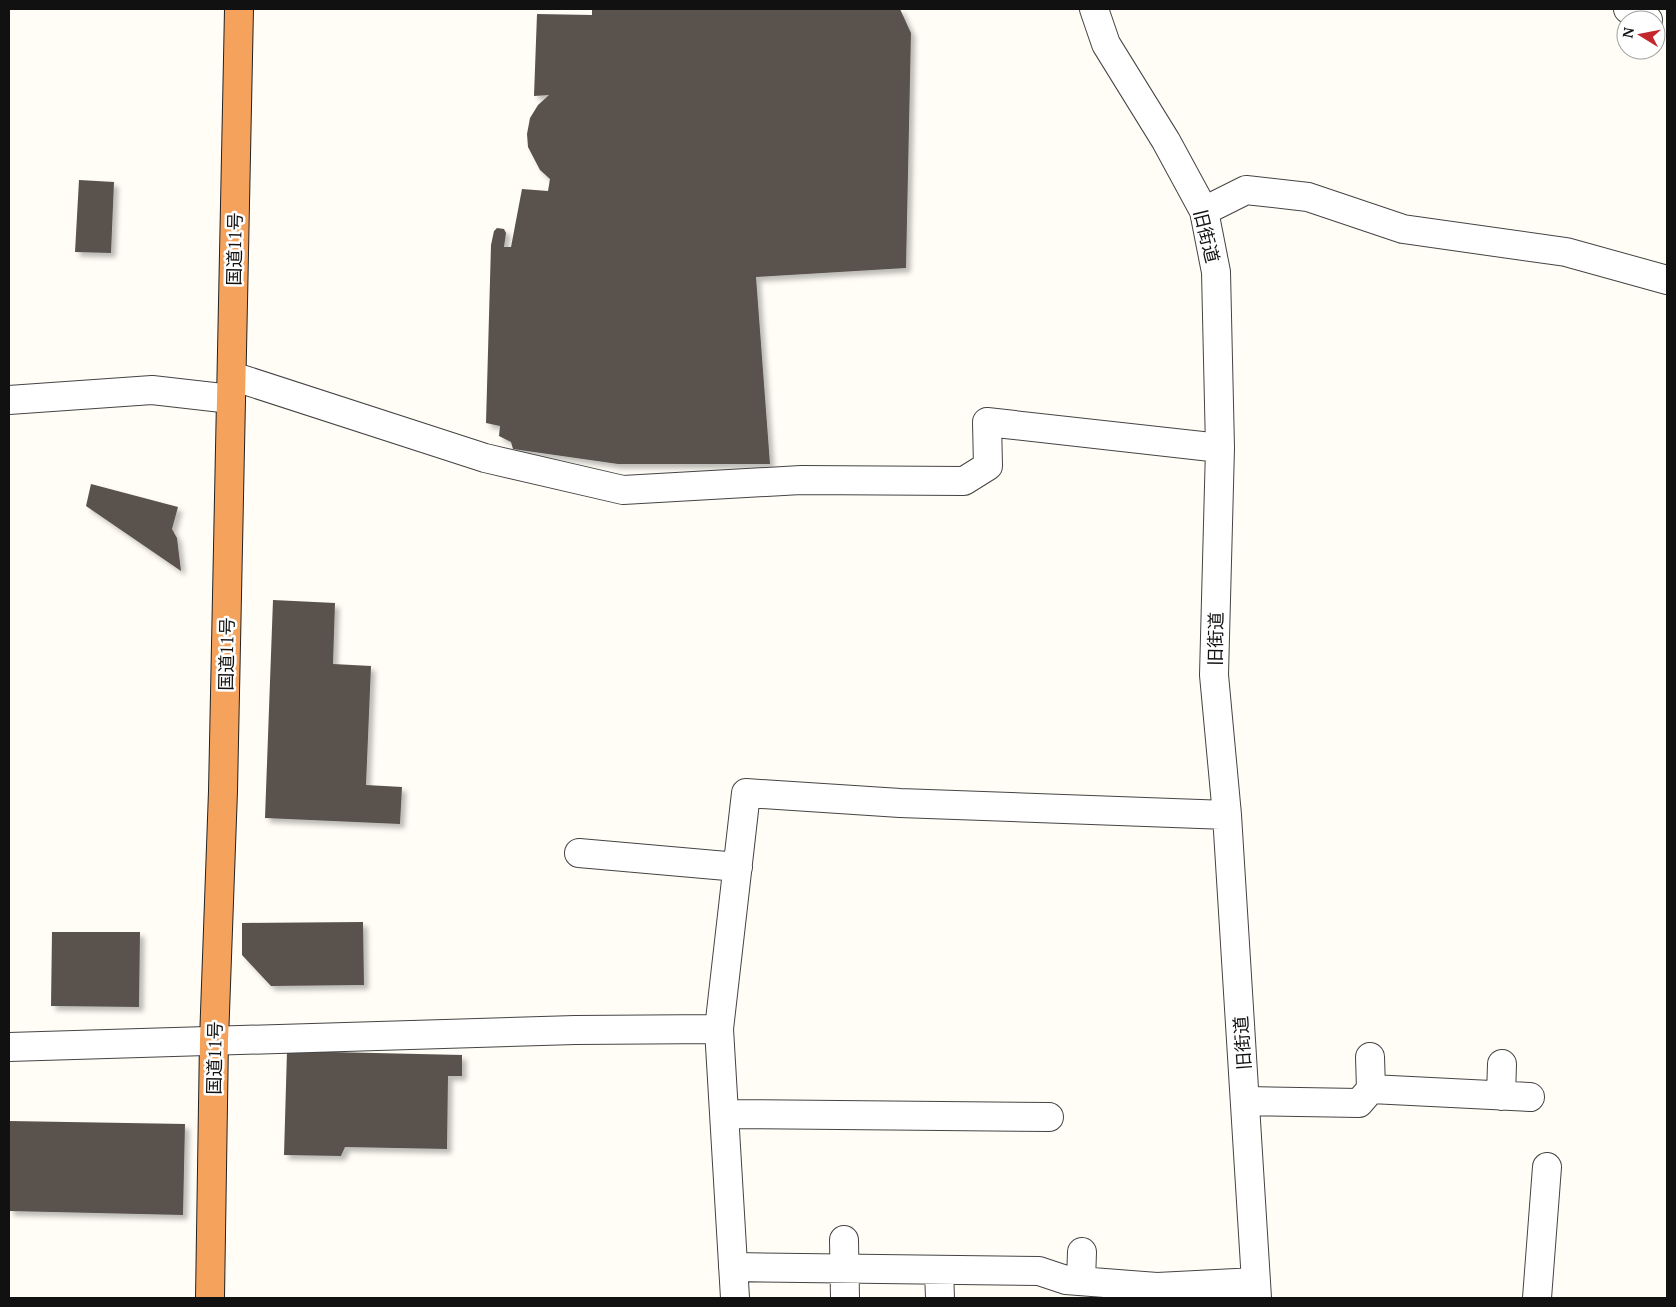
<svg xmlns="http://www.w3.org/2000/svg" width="1676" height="1307" viewBox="0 0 1676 1307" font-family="'PT Serif','Noto Sans JP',serif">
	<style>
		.building { fill: #5a524d; filter: url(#shadow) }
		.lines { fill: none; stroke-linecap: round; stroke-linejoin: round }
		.minor-casing { stroke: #444; stroke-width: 30 }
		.highway-casing { stroke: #222; stroke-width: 30 }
		.minor { stroke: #fff; stroke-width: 28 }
		.highway { stroke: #f5a25d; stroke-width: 28 }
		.labels { text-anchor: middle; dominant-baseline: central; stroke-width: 5; stroke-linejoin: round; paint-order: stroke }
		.street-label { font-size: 18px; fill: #111; stroke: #fff }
	</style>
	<defs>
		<filter id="shadow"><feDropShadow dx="4.5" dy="4.5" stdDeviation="2.5" flood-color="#0004"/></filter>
	</defs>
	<rect width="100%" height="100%" fill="#fffdf5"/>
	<path class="building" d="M592 9H900L911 33 906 268 756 277 770 464H618L513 449 511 442 499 436 500 426 486 423 491 245 494 231 497 228 504 229 506 233 504 247H511L522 189 548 191 550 179 540 170 528 147 527 134 530 118 538 105 549 95 534 96 537 14 592 15Z
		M79 180 114 182 111 253 75 252Z
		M91 484 178 507 172 529 177 538 181 571 86 506Z
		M273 600 335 603 333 664 371 666 366 785 402 787 400 824 265 818Z
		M363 922 364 985 271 986 242 955V923Z
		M52 932H140L139 1007 51 1006Z
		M287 1051 462 1055V1076H448L447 1149 345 1147 341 1156 284 1155Z
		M9 1121 185 1124 183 1215 9 1211Z"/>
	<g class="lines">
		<defs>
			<path id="minor" d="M1094 9 1106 44 1166 141 1204 211 1216 272 1220 448 1214 675 1227 815 1257 1298
				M1628 9 1648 20
				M1204 211 1246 190 1308 197 1403 229 1566 252 1667 280
				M232 376 485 458 623 490 801 480 964 481 988 466 987 422 1220 448
				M9 400 152 390 231 399
				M579 853 738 867
				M719 1029 735 1298
				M9 1047 575 1030 719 1029 746 793 900 803 1227 815
				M1371 1089 1530 1097
				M1501 1096 1502 1064
				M1246 1101 1359 1103 1371 1089 1370 1057
				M724 1114 1049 1117
				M844 1240 845 1298
				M733 1267 1039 1271 1066 1280 1157 1287 1256 1282
				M939 1270 940 1298
				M1081 1281 1082 1252
				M1537 1298 1547 1167"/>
			<path id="highway" d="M210 1298 214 1040 223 791 239 9"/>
		</defs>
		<use href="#minor" class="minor-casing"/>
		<use href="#highway" class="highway-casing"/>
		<use href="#minor" class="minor"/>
		<use href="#highway" class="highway"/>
	</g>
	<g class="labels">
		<g class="street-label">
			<text transform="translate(1207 236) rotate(76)">旧街道</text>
			<text transform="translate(234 249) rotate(-89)">国道11号</text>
			<text transform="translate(1215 639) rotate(-89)">旧街道</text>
			<text transform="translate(226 654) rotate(-89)">国道11号</text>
			<text transform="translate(1242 1043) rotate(-94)">旧街道</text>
			<text transform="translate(214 1058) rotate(-89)">国道11号</text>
		</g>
	</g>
	<rect width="1676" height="1307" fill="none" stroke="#111111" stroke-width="20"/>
	<g transform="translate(1641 35) rotate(280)"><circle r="24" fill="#ffffff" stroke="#a0a0a0"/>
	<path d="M0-4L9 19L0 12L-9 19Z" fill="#c4262e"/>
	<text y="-8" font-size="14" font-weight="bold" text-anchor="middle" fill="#111111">N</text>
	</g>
</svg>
